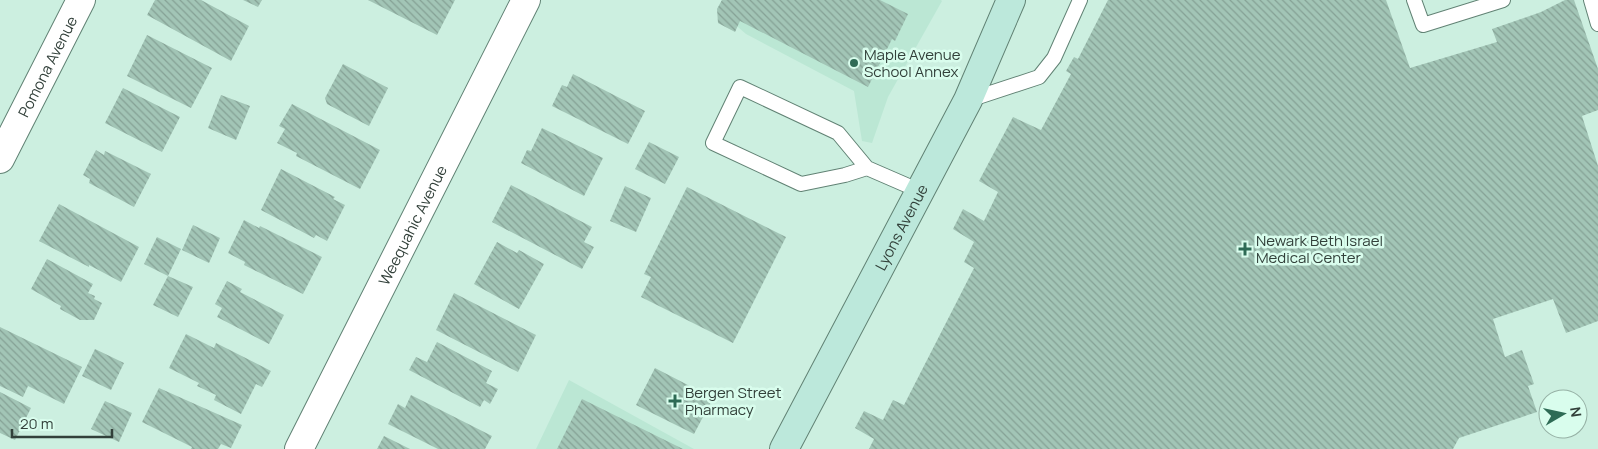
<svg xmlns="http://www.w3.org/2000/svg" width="1598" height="449" viewBox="0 0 1598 449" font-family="Manrope,sans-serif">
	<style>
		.built { fill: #bbe7d4 }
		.building { fill: url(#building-back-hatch) }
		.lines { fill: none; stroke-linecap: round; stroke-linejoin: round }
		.service-casing { stroke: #618274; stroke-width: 16 }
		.minor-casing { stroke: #618274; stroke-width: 30 }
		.secondary-casing { stroke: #618274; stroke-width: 30 }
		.service { stroke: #fff; stroke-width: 14 }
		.minor { stroke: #fff; stroke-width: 28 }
		.secondary { stroke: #bce8db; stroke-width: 28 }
		.poi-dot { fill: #2e6b55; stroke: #d9fded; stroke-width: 2 }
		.labels { text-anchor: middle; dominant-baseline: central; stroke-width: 5; stroke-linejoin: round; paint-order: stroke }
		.poi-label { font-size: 15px; fill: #32403a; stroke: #d9fded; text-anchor: start }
		.street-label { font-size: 15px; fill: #32403a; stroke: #d9fded }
	</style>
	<defs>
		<pattern id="building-back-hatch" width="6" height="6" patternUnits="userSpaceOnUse" patternTransform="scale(1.25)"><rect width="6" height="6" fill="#a2c5b6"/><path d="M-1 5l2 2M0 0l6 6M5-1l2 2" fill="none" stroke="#85a195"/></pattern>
	</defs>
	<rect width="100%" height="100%" fill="#ccefe0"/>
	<path class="built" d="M722 0H941L942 1 888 97 872 143 862 141 854 91 746 34 717 9Z
		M569 380 694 449H536Z"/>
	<path class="building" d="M155 0H201L249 26 231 61 147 15Z
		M243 0H262L258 7Z
		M368 0H455L437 35Z
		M722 0H880L908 14 895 41 892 39 868 87 740 21 735 32 718 23 717 9Z
		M1108 0H1386L1410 68 1497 42 1492 29 1541 12 1565 0H1574L1598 69V110L1582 116 1598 166V321L1566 333 1553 299 1493 319 1505 357 1522 350 1534 384 1528 386 1537 412 1459 438 1453 449H869L874 439 855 428 864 411 883 420 893 400 904 405 974 268 964 262 974 242 953 229 963 209 984 221 998 192 979 181 1013 117 1041 130 1071 74 1066 71 1074 57 1078 59Z
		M147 35 212 68 191 108 127 76Z
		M343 64 388 88 369 126 327 104 325 98Z
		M573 74 645 111 628 144 552 106 562 85 567 87Z
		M123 88 180 117 162 152 105 123Z
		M221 95 250 106 236 140 208 128Z
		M292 104 380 150 360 189 296 156 297 153 277 143 285 129 279 126Z
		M542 128 603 158 584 196 521 163 527 150 531 151Z
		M649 142 679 157 665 184 635 169Z
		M96 150 104 155 105 151 151 174 134 207 89 183 90 179 83 175Z
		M281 169 335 197 333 199 345 205 327 241 316 235 314 238 261 210Z
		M511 185 592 227 584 242 594 247 582 269 492 222Z
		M625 186 651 198 636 232 610 221Z
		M687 187 786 237 733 343 641 297 651 277 644 274Z
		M59 204 139 247 121 282 89 265V267L39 241Z
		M244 220 259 228 260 226 322 257 303 294 244 265 245 262 228 253Z
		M193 225 220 238 209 263 182 250Z
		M157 237 181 249 168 276 144 264Z
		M497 242 517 253 519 250 544 264 519 309 474 284Z
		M47 259 93 284 88 293 95 296 94 299 102 303 94 320H80L60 309 61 306 31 289Z
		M168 276 193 287 178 317 153 305Z
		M227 281 242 289 240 292 284 315 269 344 217 317 222 308 215 304Z
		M454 293 536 335 518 372 436 330Z
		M0 327 82 367 64 404 28 386 23 397 0 386Z
		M186 334 214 348 216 343 271 371 262 387 256 384 241 414 214 400 216 395 197 386 199 383 169 368Z
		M437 342 492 371 486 383 498 389 490 404 484 400 480 407 409 370 416 357 427 362Z
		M95 349 124 363 111 390 82 376Z
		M655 368 713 398 694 434 636 405Z
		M159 388 242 425 231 448 221 444 218 449H191L192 447 142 422Z
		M0 392 31 408 15 440 0 433Z
		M411 395 492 436 485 449H438L388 424 398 404 405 408Z
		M582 399 683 449H557Z
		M105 401 132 413 119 442 91 429Z
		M384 436 410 449H377Z"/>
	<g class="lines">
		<defs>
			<path id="service" d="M1414 0 1423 25 1503 0
				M1591 0 1598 24
				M969 100 1039 77 1054 58 1080 0
				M867 168 845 175 801 184 713 143 740 87 838 133 867 168 920 191"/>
			<g id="minor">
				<path id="s1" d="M0 159 81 0"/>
				<path id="s2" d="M299 449 526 0"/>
			</g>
			<g id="secondary">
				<path id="s3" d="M784 449 968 100 1011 0"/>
			</g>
		</defs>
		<use href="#service" class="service-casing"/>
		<use href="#minor" class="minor-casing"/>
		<use href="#secondary" class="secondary-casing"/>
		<use href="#service" class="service"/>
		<use href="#minor" class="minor"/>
		<use href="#secondary" class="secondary"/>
	</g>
	<g class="poi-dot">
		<circle cx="854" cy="63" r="5"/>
		<path d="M1242.5 241.5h5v5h5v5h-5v5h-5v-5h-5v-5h5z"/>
		<path d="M672.5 393.5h5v5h5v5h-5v5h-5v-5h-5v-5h5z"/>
	</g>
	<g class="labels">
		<g class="poi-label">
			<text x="864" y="54">Maple Avenue<tspan x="864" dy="17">School Annex</tspan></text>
			<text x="1256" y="240">Newark Beth Israel<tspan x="1256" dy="17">Medical Center</tspan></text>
			<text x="685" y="392">Bergen Street<tspan x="685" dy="17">Pharmacy</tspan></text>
		</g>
		<g class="street-label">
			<text stroke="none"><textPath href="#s1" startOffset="104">Pomona Avenue</textPath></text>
			<text stroke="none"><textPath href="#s2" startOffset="251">Weequahic Avenue</textPath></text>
			<text stroke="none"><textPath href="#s3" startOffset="251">Lyons Avenue</textPath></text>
		</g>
	</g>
	<g transform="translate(1563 414) rotate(81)"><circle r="24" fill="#d9fded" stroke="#96b1a5"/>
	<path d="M0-4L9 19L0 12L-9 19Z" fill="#2e6b55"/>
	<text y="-8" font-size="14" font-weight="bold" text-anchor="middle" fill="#32403a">N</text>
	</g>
	<path d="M12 429v8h100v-8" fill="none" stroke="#32403a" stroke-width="2.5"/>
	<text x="20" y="429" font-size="15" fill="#32403a" stroke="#d9fded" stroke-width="4" paint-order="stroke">20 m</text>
</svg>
